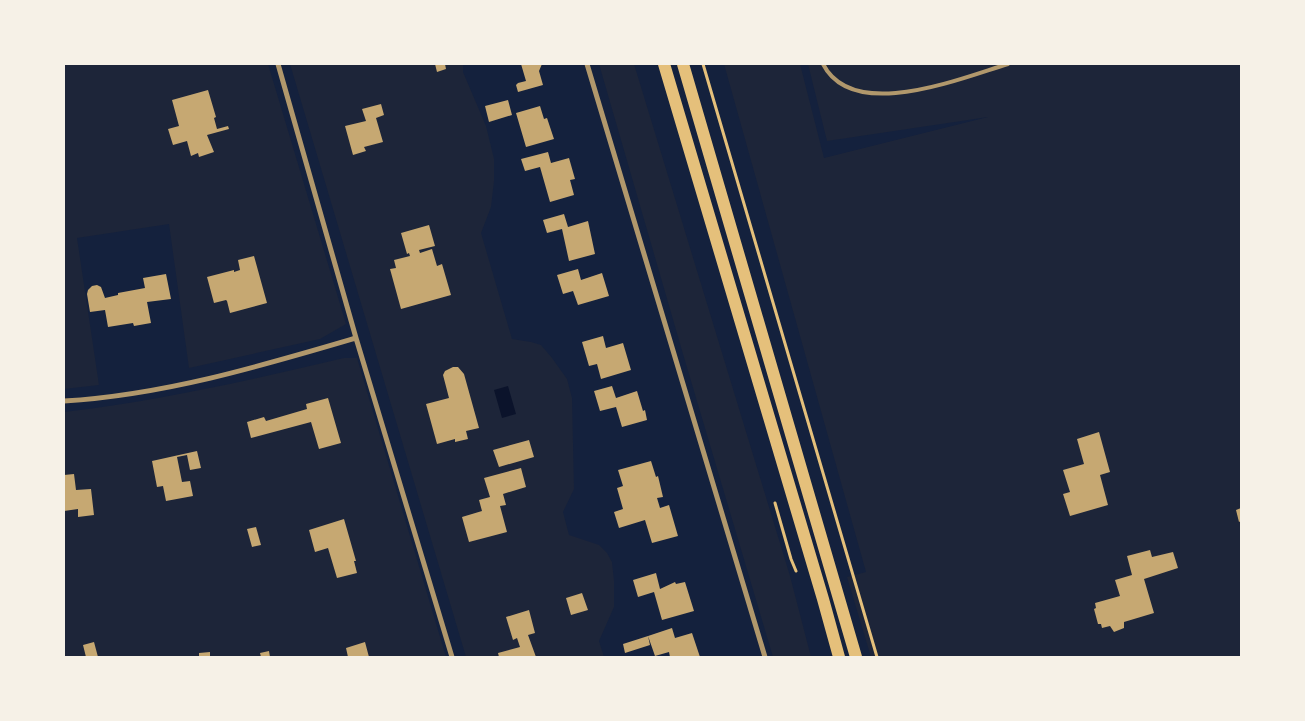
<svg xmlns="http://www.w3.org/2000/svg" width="1305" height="721" viewBox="0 0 1305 721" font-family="Commissioner,sans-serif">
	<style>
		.green { fill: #1d2539 }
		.water { fill: #0b132b }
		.building { fill: #c6a872 }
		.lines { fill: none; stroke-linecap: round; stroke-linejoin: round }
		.path { stroke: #e5c07b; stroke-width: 3 }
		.service { stroke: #b1986c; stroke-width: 4 }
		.minor { stroke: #b1986c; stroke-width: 5 }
		.primary { stroke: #e5c07b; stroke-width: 12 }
	</style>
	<rect width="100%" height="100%" fill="#14213d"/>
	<path class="green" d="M64 64H268L346 324 320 339 189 368 169 224 77 238 99 385 64 389Z
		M290 64H463V72L486 126 494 159V181L491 207 481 233 512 339 531 342 541 345 552 358 567 379 572 398 574 489 563 512 569 535 599 545 607 553 612 562 614 581V607L599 641 604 657H466Z
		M599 64H634L790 576 811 657H773L683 354Z
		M724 64H800L824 158 988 117 827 141 808 64H1241V657H871L847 577 866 572Z
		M344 358H357L446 657H64V412C159 401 251 380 344 358Z"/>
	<path class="water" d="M508 386 516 414 502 418 494 390Z"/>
	<path class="building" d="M435 64H445L446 69 437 72Z
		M521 64H542L539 71 543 85 518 92 516 85 518 83 526 81Z
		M208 90 216 117 214 118 217 129 228 126 229 129 207 135 214 152 199 157 198 153 191 156 187 141 173 145 168 129 179 126 172 100Z
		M508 100 512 115 489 122 485 106Z
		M381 104 384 115 376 118 383 142 364 147 366 151 353 155 345 126 366 121 362 109Z
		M540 106 544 119 547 118 554 139 526 147 516 113Z
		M548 152 551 163 569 158 575 179 570 180 574 195 550 202 540 167 525 171 521 159Z
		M564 214 568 227 588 221 595 254 569 261 562 229 547 233 543 220Z
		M429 225 435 246 419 250 420 253 432 249 437 266 442 264 451 295 401 309 390 269 396 268 394 260 410 256 409 253 407 254 401 233Z
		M254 256 267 303 230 313 227 301 226 300 214 303 207 277 234 270V272L240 270 238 260Z
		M578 269 581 280 602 273 609 296 578 305 573 291 563 294 557 275Z
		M166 274 171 299 147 302 151 323 134 326 133 323 108 327 105 310 90 312 87 294 88 290 92 286 97 285 101 287 105 298 118 295V293L145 288 143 278Z
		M603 336 606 348 623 343 631 370 601 379 597 364 589 366 582 342Z
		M453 367H458L464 374 479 428 466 431 468 439 455 442V439L437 444 426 404 449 398 443 375 445 371Z
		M612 386 616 398 637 391 643 411 645 410 647 420 622 427 616 407 600 411 594 391Z
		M328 398 341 443 319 449 311 422 251 438 247 422 264 417 266 421 307 409 306 404Z
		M1099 432 1110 472 1100 475 1108 505 1070 516 1063 494 1070 492 1063 470 1084 464 1077 439Z
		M529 440 534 457 499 467 493 450Z
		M197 451 201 468 190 470 187 455 177 457 182 482 190 481 193 496 166 501 163 486 157 487 152 461Z
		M651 461 656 477 658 476 663 497 657 498 660 508 669 505 678 536 652 543 645 520 619 528 614 512 623 509 617 488 623 486 618 470Z
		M521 468 526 487 503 494 506 505 500 506 507 532 469 542 462 517 482 511 479 500 490 497 484 478Z
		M74 474 76 490 91 489 94 515 78 517V509L64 511V475Z
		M1241 508V521L1239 522 1236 510Z
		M344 519 356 561H354L357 573 337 578 328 548 315 552 309 530Z
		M256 527 261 545 252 547 247 529Z
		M1150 550 1152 557 1173 552 1178 568 1144 579 1154 613 1124 622V628L1114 632 1110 626 1102 628 1101 624H1098L1094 609 1096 608 1095 603 1120 596 1115 580 1132 575 1127 556Z
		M656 573 660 589 675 582 676 584 685 582 694 611 662 620 654 592 638 597 633 580Z
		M582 593 588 610 571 615 566 598Z
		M529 610 535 633 528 635 536 657H499L498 653 520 647 517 638 513 640 506 617Z
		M672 628 675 638 692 633 700 657H670L669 652 655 656 648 636Z
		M648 636 650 645 625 653 623 644Z
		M94 642 98 657H86L83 645Z
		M365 642 369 657H348L346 648Z
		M269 651 270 657H261L260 653Z
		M210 652V657H199V653Z"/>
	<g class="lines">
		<path class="path" d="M703 64 877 657
			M775 503 791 559 796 571"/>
		<path class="service" d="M823 64C853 123 961 78 1008 64"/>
		<path class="minor" d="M278 64 356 338 452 657
			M587 64 765 657
			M64 401C164 395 261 366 356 338"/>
		<path class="primary" d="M664 64 823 599 839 657
			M683 64 856 657"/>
	</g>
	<rect width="1305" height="721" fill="none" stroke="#f6f1e7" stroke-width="130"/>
</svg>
